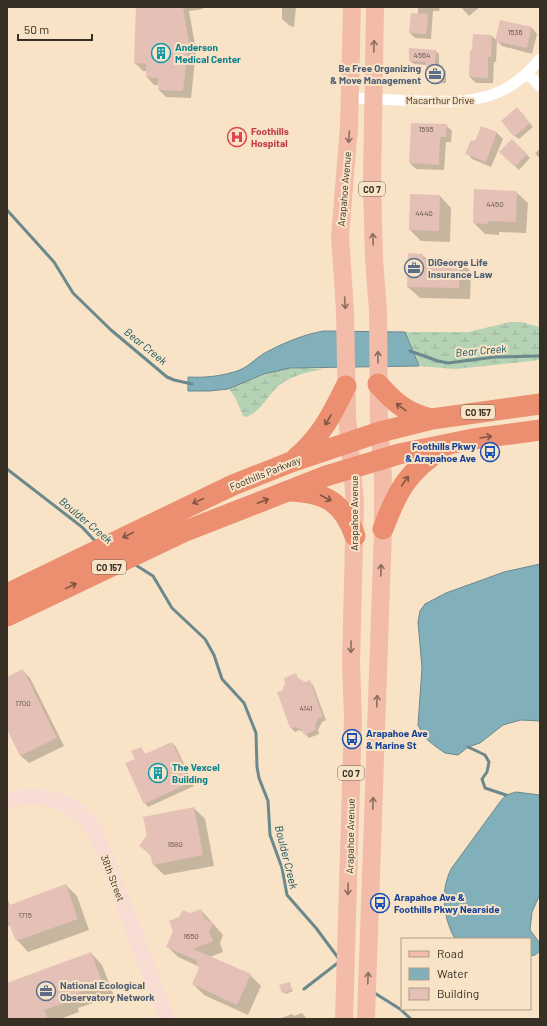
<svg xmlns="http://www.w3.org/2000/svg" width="547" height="1026" viewBox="0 0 547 1026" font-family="Barlow,sans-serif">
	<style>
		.wetland { fill: url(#wetland-marsh) }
		.water { fill: #81b0ba; stroke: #6b898d }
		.shadow { fill: #0003 }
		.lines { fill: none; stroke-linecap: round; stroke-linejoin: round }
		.stream { stroke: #6b898d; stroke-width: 3 }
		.building { fill: #e4c0b7 }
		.street { stroke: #fff; stroke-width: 11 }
		.secondary { stroke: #f9ddd4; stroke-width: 16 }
		.primary { stroke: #f3bca9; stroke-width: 18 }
		.highway { stroke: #eb8f70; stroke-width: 21 }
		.oneway { stroke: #8c6e60 }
		.oneway2 { stroke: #7f5542 }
		.labels { text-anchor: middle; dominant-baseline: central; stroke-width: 4; stroke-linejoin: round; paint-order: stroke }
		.number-label { font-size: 8px; fill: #625349 }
		.shield { fill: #f8e3c7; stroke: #716555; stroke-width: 1 }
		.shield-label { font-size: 9px; font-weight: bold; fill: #372f24 }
		.culture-label { font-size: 10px; font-weight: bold; fill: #0d838f; stroke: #f8e3c7; text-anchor: start }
		.service-label { font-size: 10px; font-weight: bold; fill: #4e5e75; stroke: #f8e3c7; text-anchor: start }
		.street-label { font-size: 10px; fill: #372f24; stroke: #f8e3c7 }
		.health-label { font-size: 10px; font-weight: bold; fill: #be3a42; stroke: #f8e3c7; text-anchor: start }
		.transit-label { font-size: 10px; font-weight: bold; fill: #164399; stroke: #f8e3c7; text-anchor: start }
		.water-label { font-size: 11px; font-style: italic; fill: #10535f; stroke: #f8e3c7 }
	</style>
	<defs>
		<pattern id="wetland-marsh" width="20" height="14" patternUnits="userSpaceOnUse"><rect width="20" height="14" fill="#b5d2b4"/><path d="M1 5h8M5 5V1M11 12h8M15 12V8" fill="none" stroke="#9cb59b"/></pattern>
	</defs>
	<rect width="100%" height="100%" fill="#f8e3c7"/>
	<path class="wetland" d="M510 322H521L540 327V360L455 369 419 366 405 332H469Z
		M302 368 324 369C307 372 288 376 275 389 266 399 260 412 246 417L243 416 235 397 228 388 280 369Z"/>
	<path class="water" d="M324 331 405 332 419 366 290 368 264 374 228 389 210 391H188V377C206 378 223 376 240 370 249 366 255 359 263 354 281 344 304 334 324 331Z
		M540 564V721L521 720 503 725 480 743 468 747 458 755 445 753 435 746 424 737 418 725 422 668 418 622 420 611 425 604 446 593 504 572Z
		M516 792 540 795V894L532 912 530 930 539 942 540 951 535 955 530 956V939H455C443 917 440 892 451 869L500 802 506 795Z"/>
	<path class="shadow" d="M137 7H203V9L189 11 196 51 191 98 166 97 159 90V85H154L147 77V71H143L135 63Z
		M282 7H296L294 27 290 26 282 19Z
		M418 7H440L439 11H433L431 39 415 38 410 33 418 14Z
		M461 7H480L469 16Z
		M532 28 537 34 532 54 502 46 497 41 496 62H494L493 83H476L470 77 492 36 496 40Z
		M436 51 439 54V66L446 71V83L433 84 427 78V65L414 64 410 61Z
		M521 112 533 127 519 139 515 136Z
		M446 125 452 131 451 142H446L444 170 416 169 410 163Z
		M482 127 497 133 503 139 491 167 472 159 467 153 476 143Z
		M512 140 530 158 519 170 501 152Z
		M540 149V159L535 153Z
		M516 192 528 203 526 233 499 232V235L485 234 474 223Z
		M440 196 451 208 450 242 421 241 410 230Z
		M422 255 428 260H460L471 272 470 299 420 298 408 287Z
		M540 270V292L539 291Z
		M22 670 30 678 64 746 29 763 21 756 7 727V678Z
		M296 675 300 681 305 683 310 682 313 685 326 720 322 722 318 730 319 734 309 738 304 732 299 730 295 732 291 728 279 693 283 691Z
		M172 743 176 747 194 786 148 807 145 803 136 760 141 748 146 755Z
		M194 808 205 819 214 866 164 875 153 864 152 857 141 846Z
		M66 885 77 896 89 930 28 952 17 940 11 925 7 926V898L10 906Z
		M201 910 223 935 220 943 223 952 210 957 250 975 261 986 248 1015 204 995 193 984 200 967 178 957 167 946 190 914Z
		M91 953 102 965 114 996 78 1008 79 1012 60 1019H7V984Z
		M289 983 293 991 285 994 281 986Z
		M302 1013 307 1019H279L292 1014 294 1016Z"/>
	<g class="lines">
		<path class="stream" d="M7 210 54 262 73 293 111 330 167 377 174 380 192 384
			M410 351 438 361 448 363 495 357 540 356
			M7 469 82 527 96 542
			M134 564 153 576 172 608 205 639 214 655 222 679 244 703 256 733 257 767 259 778 268 801 270 835 282 868 287 895 316 928 339 959
			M468 747 485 755 489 762 487 772 482 779 485 788 506 795
			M304 989 339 962
			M373 992 400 1009 411 1019"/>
	</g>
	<path class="building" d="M136 7H183L189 43 183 91 158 90V78L146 77V64L134 63Z
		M411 13 428 14 426 34 409 33Z
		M500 20 532 27 527 48 495 41Z
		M473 34 492 35 491 57H488V78L469 77 470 50H472Z
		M409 48 436 50 435 64 443 66 442 79 429 81V78H426V62L409 61Z
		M517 107 530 123 514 137 501 121Z
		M411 123 447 124 446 137H440L439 165 409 163Z
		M481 126 497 132 486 162 465 154 471 140 475 141Z
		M512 139 527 154 515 167 499 152Z
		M474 189 517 191 516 222 488 221V224L473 223Z
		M410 194 440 195 439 231 409 230Z
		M408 253 423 254V259L460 260 459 288 407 287Z
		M23 669 57 738 20 756 7 729V677Z
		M296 673 298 678 305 682 310 680 323 717 318 718 315 726 316 730 304 735 302 730 295 727 290 728 277 692 282 691 285 683 284 678Z
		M172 742 191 782 144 804 125 763 135 759 131 751 141 747 145 754Z
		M194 807 203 855 153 865 150 854 139 846 147 835 143 817Z
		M66 884 78 919 16 941 7 919V906Z
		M201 909 205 919 213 923 209 931 213 941 193 949 251 974 237 1005 192 984 199 968 196 960 166 947 173 931 169 921 179 917 183 910 190 913Z
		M91 952 103 984 68 997 69 1001 44 1010 48 1019H7V983Z
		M290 982 292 990 282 993 279 985Z"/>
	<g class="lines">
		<path class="street" d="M528 74 540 86
			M350 98C373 99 397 100 420 101 472 102 505 102 540 59"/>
		<path class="secondary" d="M7 801C37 790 74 800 93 828 97 835 100 843 103 850L167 1019"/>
		<path class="primary" d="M344 1019 353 719 351 664 355 502 347 416 345 311 340 236 349 127 352 7
			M366 1019 383 529V479L379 421 378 310 374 259 372 182 375 7"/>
		<path class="highway" d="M378 384C394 402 407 414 432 419
			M296 458C320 438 333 413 346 386
			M291 491C326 493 343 502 355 536
			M383 529C398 489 407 473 443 448
			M7 594 233 485 291 462 380 432 432 419 540 404
			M7 616 183 532 326 476 399 454 429 448 473 439 540 430"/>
	</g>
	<defs><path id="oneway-shaft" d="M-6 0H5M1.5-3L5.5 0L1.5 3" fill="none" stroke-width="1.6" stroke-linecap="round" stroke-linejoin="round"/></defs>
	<g class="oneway">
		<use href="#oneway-shaft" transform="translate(374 46) rotate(-88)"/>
		<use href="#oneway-shaft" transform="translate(349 137) rotate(94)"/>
		<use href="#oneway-shaft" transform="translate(373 239) rotate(-92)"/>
		<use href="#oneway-shaft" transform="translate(345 303) rotate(86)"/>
		<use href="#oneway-shaft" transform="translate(378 357) rotate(-90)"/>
		<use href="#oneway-shaft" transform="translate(381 570) rotate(-88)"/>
		<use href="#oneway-shaft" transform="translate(351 647) rotate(91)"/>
		<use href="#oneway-shaft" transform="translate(377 701) rotate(-88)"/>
		<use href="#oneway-shaft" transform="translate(373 803) rotate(-88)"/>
		<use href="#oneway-shaft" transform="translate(348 889) rotate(92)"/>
		<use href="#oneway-shaft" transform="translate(368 978) rotate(-88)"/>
	</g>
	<g class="oneway2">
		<use href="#oneway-shaft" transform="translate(401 407) rotate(-144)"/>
		<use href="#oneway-shaft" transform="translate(328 420) rotate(121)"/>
		<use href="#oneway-shaft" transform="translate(486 437) rotate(-9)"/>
		<use href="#oneway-shaft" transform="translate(405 481) rotate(-55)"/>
		<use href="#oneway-shaft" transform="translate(326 498) rotate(28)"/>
		<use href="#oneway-shaft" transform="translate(198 501) rotate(155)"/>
		<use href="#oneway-shaft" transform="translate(263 501) rotate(-21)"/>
		<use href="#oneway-shaft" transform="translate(128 535) rotate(154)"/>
		<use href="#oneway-shaft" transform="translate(71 586) rotate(-26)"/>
	</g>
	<defs>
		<symbol id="building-ring" viewBox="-11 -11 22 22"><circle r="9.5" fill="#f8e3c7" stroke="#0f9aa8" stroke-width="1.5"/><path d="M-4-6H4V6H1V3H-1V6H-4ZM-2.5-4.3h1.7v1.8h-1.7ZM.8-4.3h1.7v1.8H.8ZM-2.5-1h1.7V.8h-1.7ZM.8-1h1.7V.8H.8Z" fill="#0f9aa8"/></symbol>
		<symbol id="office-ring" viewBox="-11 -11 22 22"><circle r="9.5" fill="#f8e3c7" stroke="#5c6f8a" stroke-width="1.5"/><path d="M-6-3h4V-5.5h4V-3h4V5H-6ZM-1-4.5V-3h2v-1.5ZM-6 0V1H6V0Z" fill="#5c6f8a"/></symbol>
		<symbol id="hospital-ring" viewBox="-11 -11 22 22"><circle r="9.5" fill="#f8e3c7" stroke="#e0444e" stroke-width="1.5"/><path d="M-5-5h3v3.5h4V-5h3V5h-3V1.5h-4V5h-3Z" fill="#e0444e"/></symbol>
		<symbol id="bus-ring" viewBox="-11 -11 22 22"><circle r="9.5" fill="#f8e3c7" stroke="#1a4fb4" stroke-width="1.5"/><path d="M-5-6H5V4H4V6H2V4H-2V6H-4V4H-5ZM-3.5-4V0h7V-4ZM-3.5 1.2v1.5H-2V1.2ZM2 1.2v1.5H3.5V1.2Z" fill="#1a4fb4"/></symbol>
	</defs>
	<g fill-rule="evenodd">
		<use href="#building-ring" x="150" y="42" width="22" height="22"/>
		<use href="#office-ring" x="424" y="63" width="22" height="22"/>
		<use href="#hospital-ring" x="226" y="126" width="22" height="22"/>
		<use href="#office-ring" x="403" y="257" width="22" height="22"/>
		<use href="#bus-ring" x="479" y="441" width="22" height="22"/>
		<use href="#bus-ring" x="341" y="728" width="22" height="22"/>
		<use href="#building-ring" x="147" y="762" width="22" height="22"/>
		<use href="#bus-ring" x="369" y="892" width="22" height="22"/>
		<use href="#office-ring" x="35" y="980" width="22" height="22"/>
	</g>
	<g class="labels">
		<g class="number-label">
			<text x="515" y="32">1536</text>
			<text x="422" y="55">4564</text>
			<text x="426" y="129">1595</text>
			<text x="495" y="204">4450</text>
			<text x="424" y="213">4440</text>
			<text x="23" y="703">1700</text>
			<text x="306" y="708">4141</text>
			<text x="175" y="844">1680</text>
			<text x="25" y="915">1715</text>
			<text x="191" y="936">1650</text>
		</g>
		<g class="shield">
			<rect x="359" y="182" width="26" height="14" rx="3"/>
			<rect x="461" y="405" width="34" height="14" rx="3"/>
			<rect x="92" y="560" width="34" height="14" rx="3"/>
			<rect x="338" y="766" width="26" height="14" rx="3"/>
		</g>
		<g class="shield-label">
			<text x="372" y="189">CO 7</text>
			<text x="478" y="412">CO 157</text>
			<text x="109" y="567">CO 157</text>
			<text x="351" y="773">CO 7</text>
		</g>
		<g class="culture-label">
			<text x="175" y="47">Anderson<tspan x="175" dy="12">Medical Center</tspan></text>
			<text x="172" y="767">The Vexcel<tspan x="172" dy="12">Building</tspan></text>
		</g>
		<g class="service-label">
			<text x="421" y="68" text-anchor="end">Be Free Organizing<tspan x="421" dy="12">&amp; Move Management</tspan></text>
			<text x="428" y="262">DiGeorge Life<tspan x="428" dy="12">Insurance Law</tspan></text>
			<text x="60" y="985">National Ecological<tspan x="60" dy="12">Observatory Network</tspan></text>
		</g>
		<g class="street-label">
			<text x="440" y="100">Macarthur Drive</text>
			<text transform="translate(344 189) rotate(-85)">Arapahoe Avenue</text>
			<text transform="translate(265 473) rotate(-22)">Foothills Parkway</text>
			<text transform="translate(354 513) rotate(-90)">Arapahoe Avenue</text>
			<text transform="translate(350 836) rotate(-89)">Arapahoe Avenue</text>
			<text transform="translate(113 878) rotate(69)">38th Street</text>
		</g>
		<g class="health-label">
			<text x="251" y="131">Foothills<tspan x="251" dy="12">Hospital</tspan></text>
		</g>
		<g class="transit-label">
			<text x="476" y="446" text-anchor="end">Foothills Pkwy<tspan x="476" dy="12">&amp; Arapahoe Ave</tspan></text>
			<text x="366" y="733">Arapahoe Ave<tspan x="366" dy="12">&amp; Marine St</tspan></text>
			<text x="394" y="897">Arapahoe Ave &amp;<tspan x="394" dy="12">Foothills Pkwy Nearside</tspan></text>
		</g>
		<g class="water-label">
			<text transform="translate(146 346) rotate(39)">Bear Creek</text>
			<text transform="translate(481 350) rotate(-5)">Bear Creek</text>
			<text transform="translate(86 520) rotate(40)">Boulder Creek</text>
			<text transform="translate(287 857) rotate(76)">Boulder Creek</text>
		</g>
	</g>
	<rect width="547" height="1026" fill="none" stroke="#372f24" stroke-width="16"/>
	<rect x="401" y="938" width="130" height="72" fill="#f8e3c7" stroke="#ab9b86"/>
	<rect x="409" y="951" width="20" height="6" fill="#f3bca9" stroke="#ab9b86"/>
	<text x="437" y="958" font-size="12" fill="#372f24">Road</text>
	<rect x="409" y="968" width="20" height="12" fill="#81b0ba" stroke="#ab9b86"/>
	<text x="437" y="978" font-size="12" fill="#372f24">Water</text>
	<rect x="409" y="988" width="20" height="12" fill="#e4c0b7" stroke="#ab9b86"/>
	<text x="437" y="998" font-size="12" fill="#372f24">Building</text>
	<path d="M18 34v6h74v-6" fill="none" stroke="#372f24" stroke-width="2"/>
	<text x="24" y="34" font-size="12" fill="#372f24" stroke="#f8e3c7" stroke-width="3" paint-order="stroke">50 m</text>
</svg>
